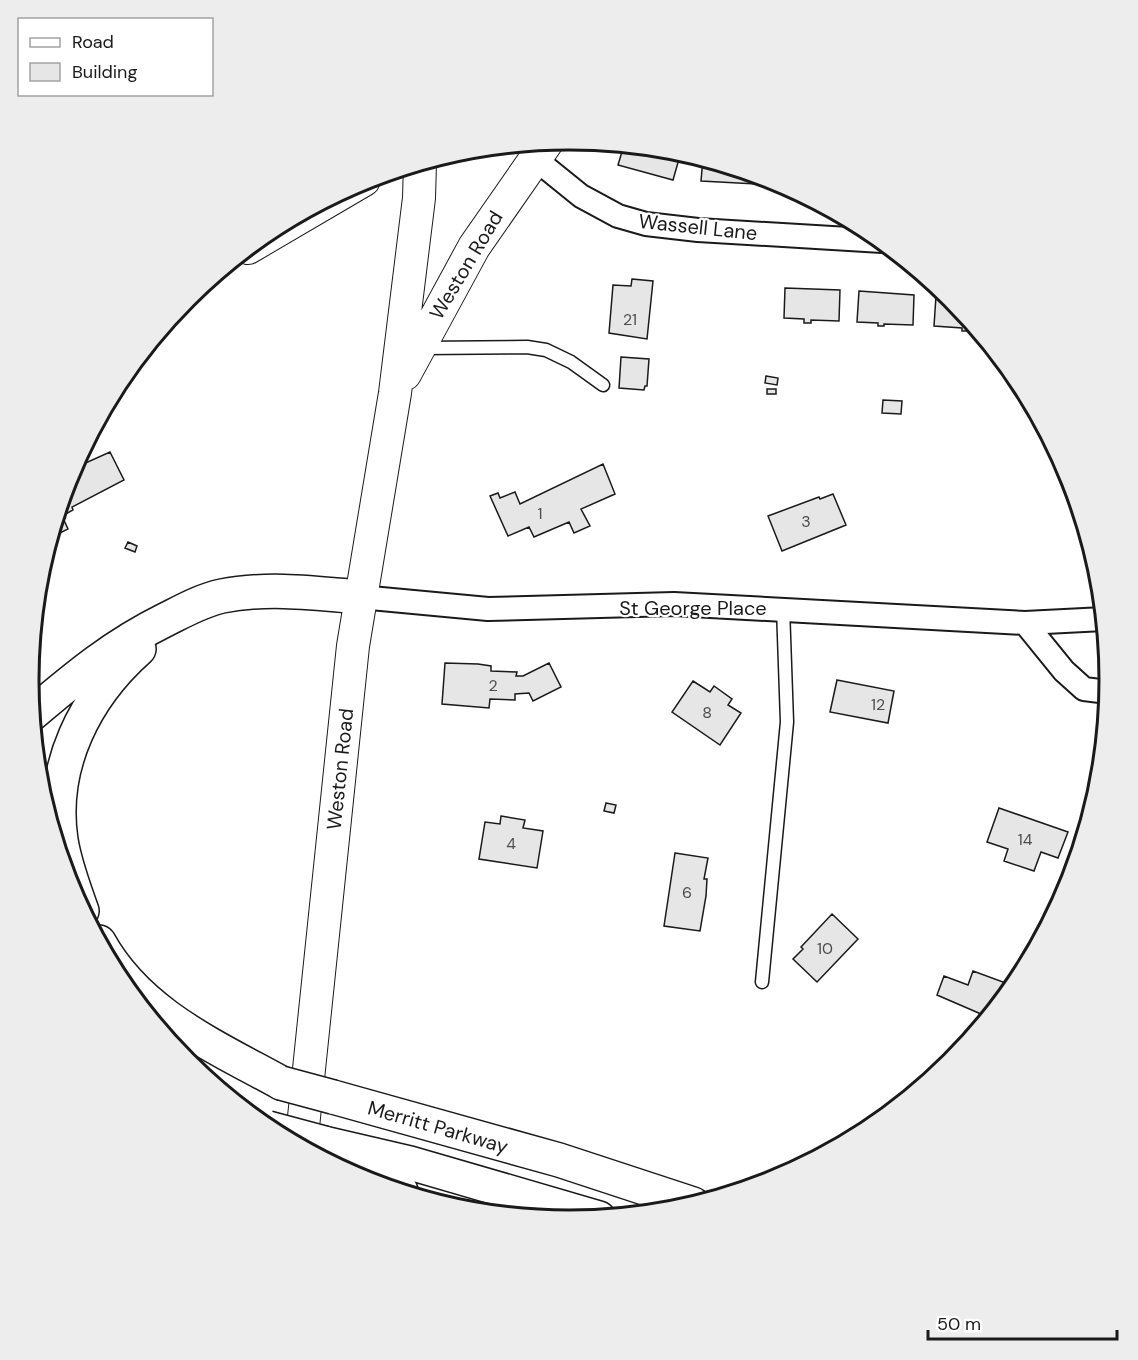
<svg xmlns="http://www.w3.org/2000/svg" width="1138" height="1360" viewBox="0 0 1138 1360" font-family="'DM Sans',sans-serif">
	<style>
		.building { fill: #e6e6e6; stroke: #1a1a1a; stroke-width: 1.5 }
		.lines { fill: none; stroke-linecap: round; stroke-linejoin: round }
		.lane-casing { stroke: #1a1a1a; stroke-width: 15 }
		.street-casing { stroke: #1a1a1a; stroke-width: 26 }
		.secondary-casing { stroke: #1a1a1a; stroke-width: 34 }
		.highway-casing { stroke: #1a1a1a; stroke-width: 36 }
		.lane { stroke: #fff; stroke-width: 12 }
		.street { stroke: #fff; stroke-width: 22 }
		.secondary { stroke: #fff; stroke-width: 32 }
		.highway { stroke: #fff; stroke-width: 33 }
		.highway-bridge-casing { stroke: #1a1a1a; stroke-width: 36; stroke-linecap: butt }
		.highway-bridge { stroke: #fff; stroke-width: 33 }
		.labels { text-anchor: middle; dominant-baseline: central; stroke-width: 4.5; stroke-linejoin: round; paint-order: stroke }
		.number-label { font-size: 16px; fill: #4d4d4d }
		.street-label { font-size: 20px; fill: #1a1a1a; stroke: #fff }
		.rim { fill: none; stroke: #1a1a1a; stroke-width: 3 }
	</style>
	<rect width="100%" height="100%" fill="#fff"/>
	<path class="building" d="M624 145 681 152 673 180 618 165Z
		M703 158 757 175 756 184 701 181Z
		M632 279 653 281 647 339 609 333 613 285 631 286Z
		M785 288 840 290 839 321 811 320V323H804V319L784 318Z
		M859 291 914 295 913 325 884 324V326H878V323L857 322Z
		M936 296 950 297 977 329H968V331H962V328L934 326Z
		M621 357 649 359 647 386H645L644 390 619 388Z
		M766 376 778 378 777 385 765 383Z
		M767 389H776V394H767Z
		M883 400 902 401 901 414 882 413Z
		M110 452 124 480 72 507 73 510 62 516 68 529 54 536 52 532 72 469Z
		M603 464 615 494 581 509 590 526 574 533 569 522 534 537 529 527 508 536 490 496 498 493 500 498 515 492 520 504Z
		M833 494 846 525 782 551 768 516 819 497 820 499Z
		M128 542 137 546 135 552 125 548Z
		M445 663 478 664 491 666V671L517 672 516 676H523L549 663 561 687 533 701 529 693 515 694V700L490 699 489 708 442 704Z
		M837 680 894 691 888 723 830 712Z
		M693 681 710 692 714 686 732 699 728 705 741 713 720 745 672 712Z
		M606 803 616 805 614 813 604 811Z
		M999 808 1068 832 1058 858 1041 852 1034 871 1004 861 1008 849 987 842Z
		M501 816 525 820 523 828 543 831 537 868 479 859 485 822 500 824Z
		M675 853 708 858 704 879H707L706 896 700 931 664 926Z
		M832 914 858 939 817 982 793 959 803 949 801 947Z
		M973 971 1014 986 988 1017 937 995 944 976 968 985Z"/>
	<g class="lines">
		<defs>
			<path id="lane" d="M422 348 527 347 546 350 571 362 603 385
				M762 982 787 722 783 608"/>
			<path id="street" d="M534 158 581 196 618 216 646 224 698 230 882 241
				M360 597 488 609 674 604 1025 623 1104 619
				M1025 623 1064 671 1084 689 1108 692"/>
			<path id="secondary" d="M248 248 364 180
				M405 374 474 247 547 142
				M301 1146 353 646 395 393 419 198 420 163"/>
			<path id="highway" d="M32 714C77 676 114 645 167 619 185 610 203 600 222 596 267 587 315 593 360 597
				M82 911C74 888 65 865 61 840 50 766 85 697 139 649
				M99 942C138 1013 214 1046 281 1083
				M333 1097 559 1160 693 1204
				M324 1143 410 1163 599 1218
				M349 1158 401 1191"/>
		</defs>
		<use href="#lane" class="lane-casing"/>
		<use href="#street" class="street-casing"/>
		<use href="#secondary" class="secondary-casing"/>
		<use href="#highway" class="highway-casing"/>
		<use href="#lane" class="lane"/>
		<use href="#street" class="street"/>
		<use href="#secondary" class="secondary"/>
		<use href="#highway" class="highway"/>
		<defs>
			<path id="highway-bridge" d="M281 1083 333 1097
				M268 1128 324 1143"/>
		</defs>
		<use href="#highway-bridge" class="highway-bridge-casing"/>
		<use href="#highway-bridge" class="highway-bridge"/>
	</g>
	<g class="labels">
		<g class="number-label">
			<text x="630" y="319">21</text>
			<text x="540" y="513">1</text>
			<text x="806" y="521">3</text>
			<text x="493" y="685">2</text>
			<text x="878" y="704">12</text>
			<text x="707" y="712">8</text>
			<text x="1025" y="839">14</text>
			<text x="511" y="843">4</text>
			<text x="687" y="892">6</text>
			<text x="825" y="948">10</text>
		</g>
		<g class="street-label">
			<text transform="translate(698 227) rotate(6)">Wassell Lane</text>
			<text transform="translate(466 265) rotate(-59)">Weston Road</text>
			<text x="693" y="608">St George Place</text>
			<text transform="translate(340 769) rotate(-84)">Weston Road</text>
			<text transform="translate(438 1127) rotate(16)">Merritt Parkway</text>
		</g>
	</g>
	<path d="M0 0H1138V1360H0ZM39 680a530 530 0 1 1 1060 0a530 530 0 1 1-1060 0Z" fill="#ededed" fill-rule="evenodd"/>
	<path class="rim" d="M39 680a530 530 0 1 1 1060 0a530 530 0 1 1-1060 0Z"/>
	<rect x="18" y="18" width="195" height="78" fill="#ffffff" stroke="#a3a3a3" stroke-width="1.5"/>
	<rect x="30" y="38" width="30" height="9" fill="#ffffff" stroke="#a3a3a3" stroke-width="1.5"/>
	<text x="72" y="48" font-size="18" fill="#1a1a1a">Road</text>
	<rect x="30" y="63" width="30" height="18" fill="#e6e6e6" stroke="#a3a3a3" stroke-width="1.5"/>
	<text x="72" y="78" font-size="18" fill="#1a1a1a">Building</text>
	<path d="M928 1330v9h189v-9" fill="none" stroke="#1a1a1a" stroke-width="3"/>
	<text x="937" y="1330" font-size="18" fill="#1a1a1a" stroke="#ffffff" stroke-width="4.5" paint-order="stroke">50 m</text>
</svg>
